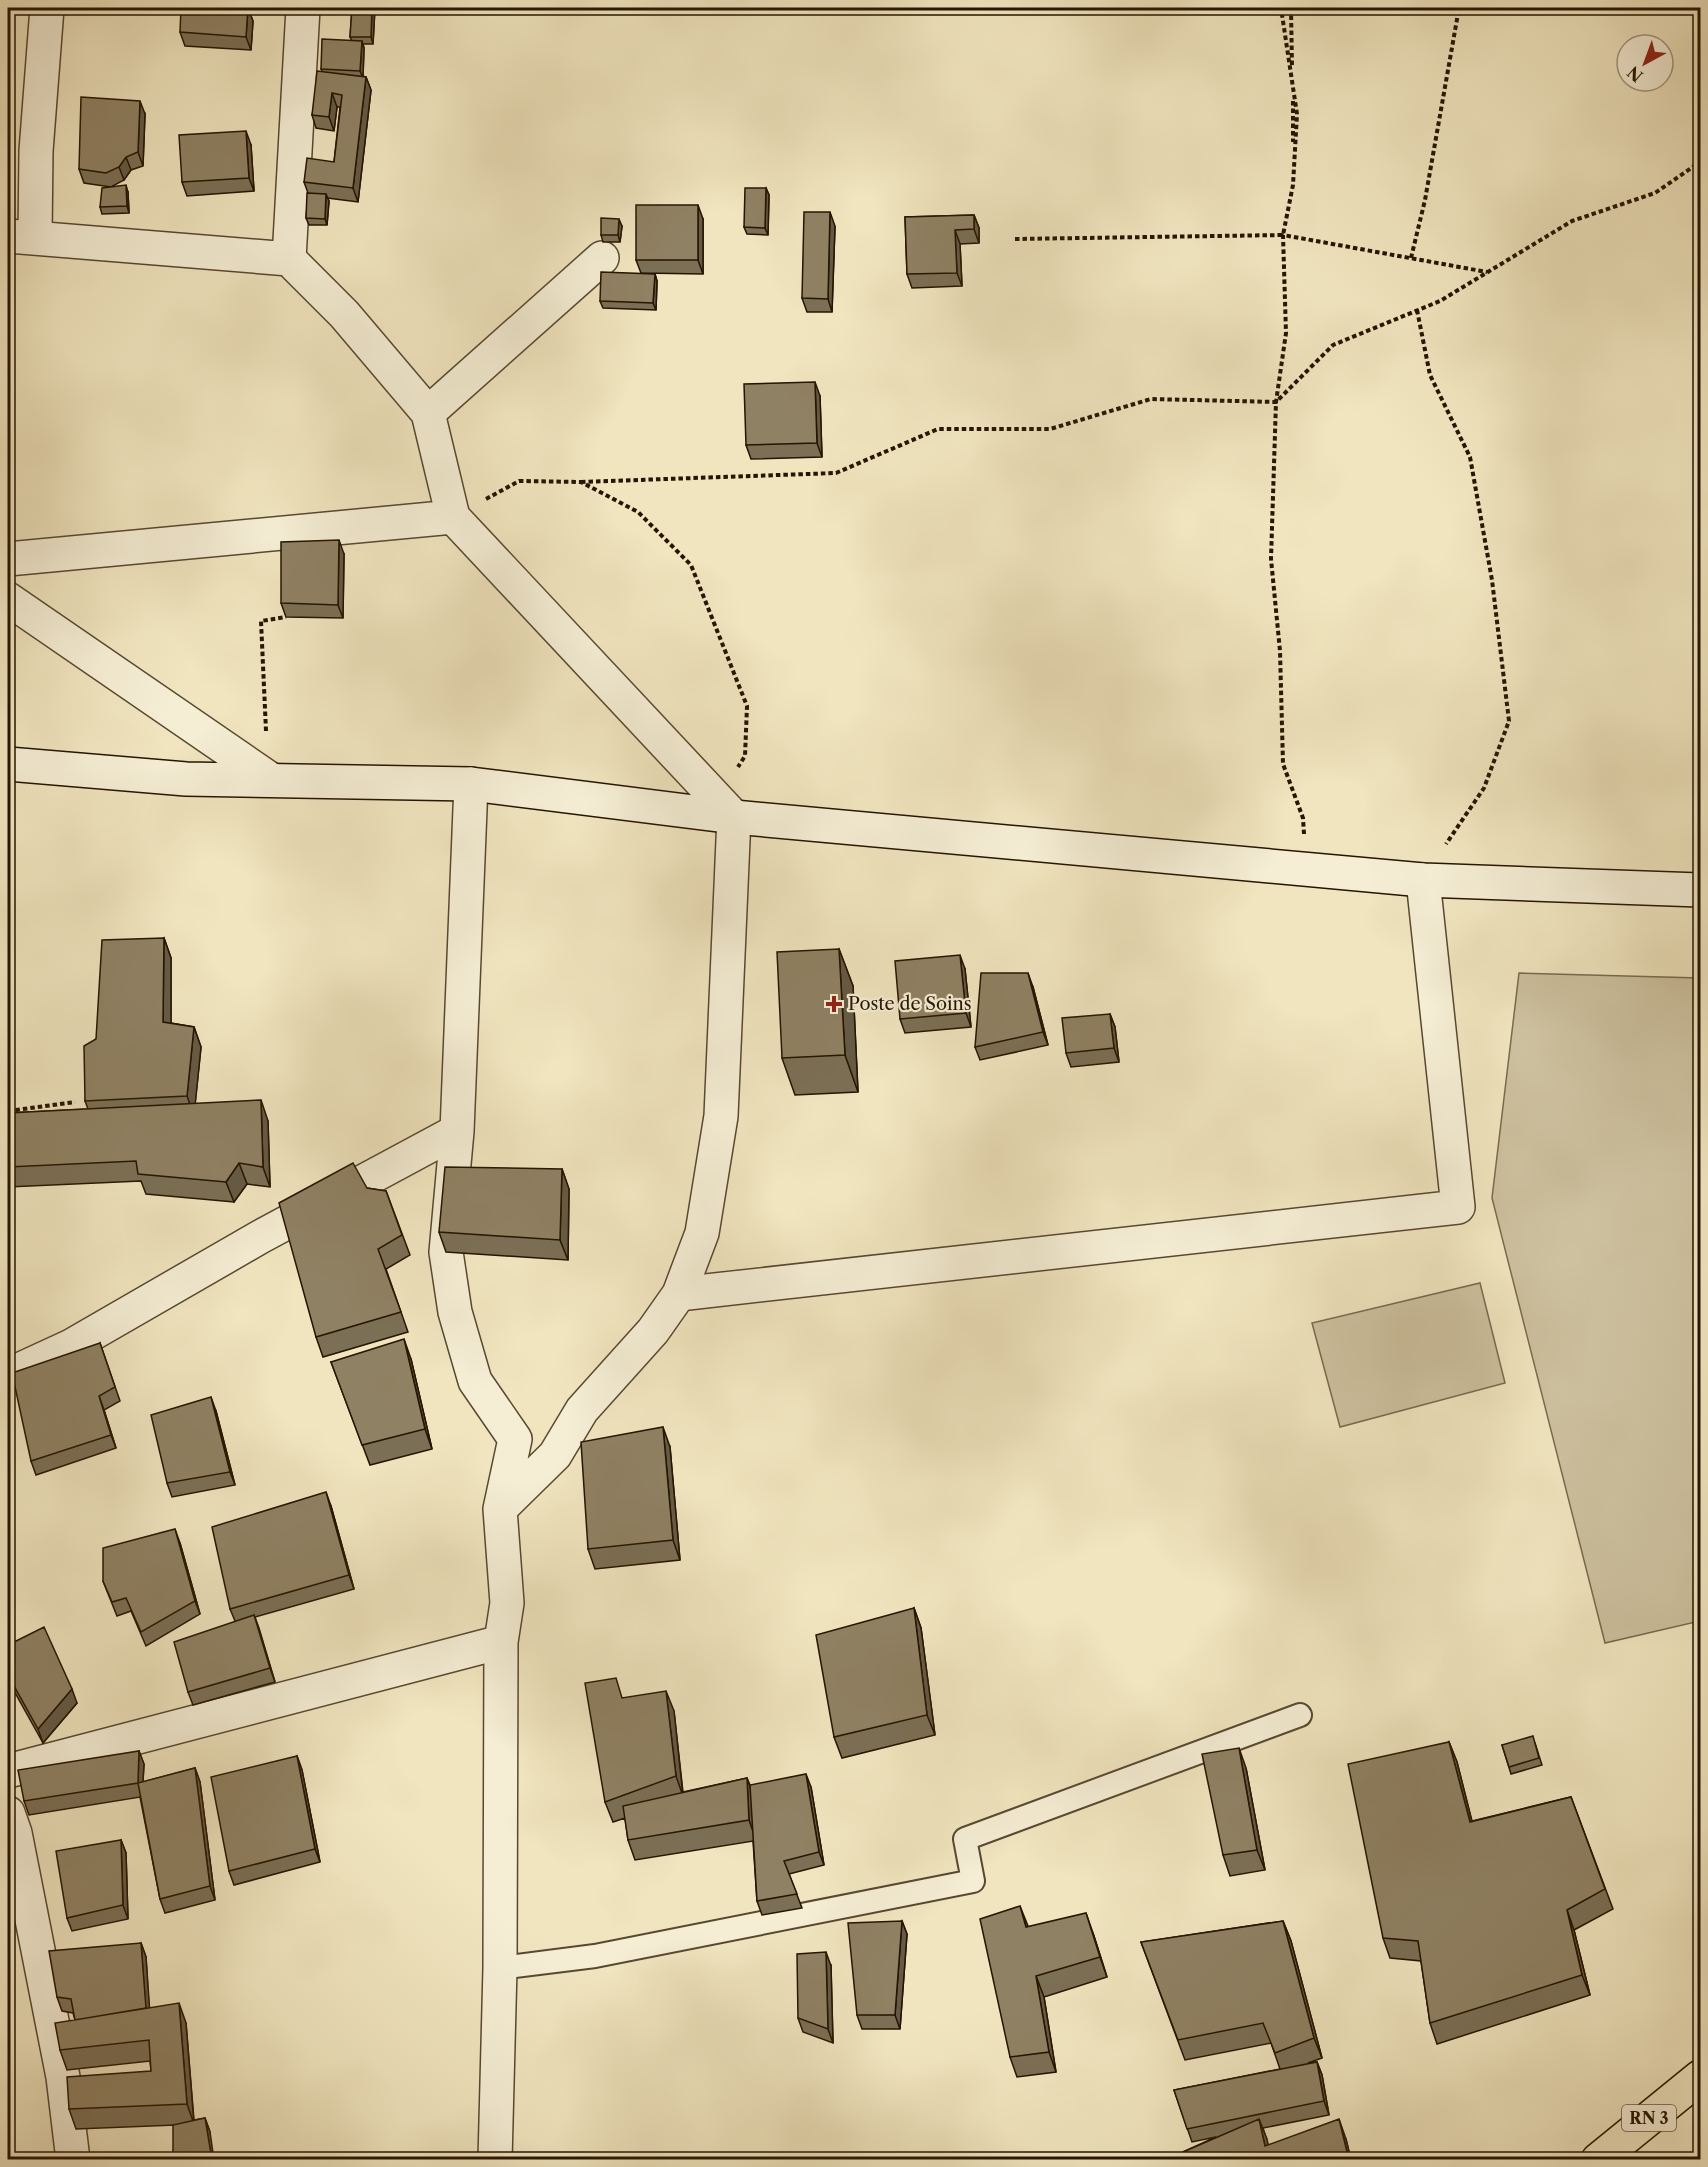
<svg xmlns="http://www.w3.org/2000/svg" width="1708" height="2167" viewBox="0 0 1708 2167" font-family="'Libre Caslon Text',serif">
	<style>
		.green { fill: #cdc19f; stroke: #796a50; stroke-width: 1.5 }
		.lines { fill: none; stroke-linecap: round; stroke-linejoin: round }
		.lane-casing { stroke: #584830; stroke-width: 26 }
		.street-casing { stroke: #584830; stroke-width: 36 }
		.secondary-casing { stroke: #251400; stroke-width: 36 }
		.highway-casing { stroke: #251400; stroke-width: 36 }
		.path { stroke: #251400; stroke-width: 4; stroke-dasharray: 4.5 3; stroke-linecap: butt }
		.lane { stroke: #f5eed5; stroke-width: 22 }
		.street { stroke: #f5eed5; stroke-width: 33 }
		.secondary { stroke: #f5eed5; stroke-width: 33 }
		.highway { stroke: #f0e5bf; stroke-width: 33 }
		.wall { fill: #7b6f55; stroke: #251400; stroke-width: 1.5 }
		.shaded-wall { fill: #645a45; stroke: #251400; stroke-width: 1.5 }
		.building { fill: #8f8163; stroke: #251400; stroke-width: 1.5 }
		.poi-dot { fill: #8f2418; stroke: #f5eed5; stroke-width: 2 }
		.labels { text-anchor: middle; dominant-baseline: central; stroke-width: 4.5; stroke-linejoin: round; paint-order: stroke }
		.shield { fill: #f5eed5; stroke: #635540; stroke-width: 1.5 }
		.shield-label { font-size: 16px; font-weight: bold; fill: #251400 }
		.poi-label { font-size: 18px; fill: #251400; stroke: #f5eed5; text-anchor: start }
	</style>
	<rect width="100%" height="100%" fill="#f0e5bf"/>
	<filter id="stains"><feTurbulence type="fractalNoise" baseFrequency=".00333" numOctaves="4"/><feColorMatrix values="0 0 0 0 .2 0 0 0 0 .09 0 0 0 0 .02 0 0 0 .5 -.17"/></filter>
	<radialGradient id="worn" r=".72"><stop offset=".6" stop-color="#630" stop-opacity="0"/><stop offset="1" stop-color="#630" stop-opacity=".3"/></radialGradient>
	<path class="green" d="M1519 973 1700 978V1621L1605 1643 1492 1198Z
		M1480 1283 1505 1383 1340 1427 1312 1323Z"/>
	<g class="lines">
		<defs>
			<path id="lane" d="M500 1968 595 1956 973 1881 965 1839 1300 1715"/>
			<path id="street" d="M303 8 289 259 344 314 428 413 453 517 734 817 721 1116 702 1233 679 1294 653 1331 582 1410 555 1455 500 1509
				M8 236 289 259
				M35 237 36 151 47 8
				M428 413 602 258
				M8 559 453 517
				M8 599 270 779
				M471 784 457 1131 446 1252 455 1312 475 1381 515 1439 500 1509 507 1603 501 1642 500 1968 495 2160
				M679 1294 1458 1207 1423 880
				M8 1375 71 1346 260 1237 457 1131
				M8 1771 501 1642
				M8 1813 15 1833 63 2077 73 2160"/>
			<path id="secondary" d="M8 764 186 779 471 784 734 817 1423 880 1700 890"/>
			<path id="highway" d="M1598 2160 1700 2077"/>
		</defs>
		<use href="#lane" class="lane-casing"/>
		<use href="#street" class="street-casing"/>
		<use href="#secondary" class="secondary-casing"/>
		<use href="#highway" class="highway-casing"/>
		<path class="path" d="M1291 8 1292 67
			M1293 101V142
			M1015 239 1283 235 1293 185 1297 114 1281 8
			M1411 258 1425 200 1459 8
			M1417 310 1430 375 1470 457 1492 580 1509 721 1484 788 1446 844
			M581 482 836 473 938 429H1050L1151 399 1276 402 1333 345 1440 301 1572 221 1655 193 1700 162
			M486 499 519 481 581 482 638 512 691 565 747 706 745 756 738 767
			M266 731 261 621 286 617
			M1304 834 1303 818 1283 764 1280 651 1271 559 1276 402 1286 333 1283 235 1487 272
			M8 1111 75 1102"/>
		<use href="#lane" class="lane"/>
		<use href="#street" class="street"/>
		<use href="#secondary" class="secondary"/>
		<use href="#highway" class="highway"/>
	</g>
	<path class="wall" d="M248 8 253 21 251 50 185 46 180 32Z
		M352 8H375L373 44H363L364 48 363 76 366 77 371 90 358 202 327 198 329 201 327 225H309L306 218 308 193 304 182 334 162 340 107H337L334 131 316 128 312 115 322 71 321 69 352 41 350 37Z
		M145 114 143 166 131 170 124 180 111 187 84 183 79 169Z
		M251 145 254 191 187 196 182 182Z
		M766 188 769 195 768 235 747 234 744 227Z
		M128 192 129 213 102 214 100 207Z
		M974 215 979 228V243L960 244 962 286 912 288 907 274 905 217Z
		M703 219V274L641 273 636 260Z
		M622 226 620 242H603L601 235Z
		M835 226 832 312H807L802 298Z
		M655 274 657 281 656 310 603 308 600 301Z
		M820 396 822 457 751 459 746 445Z
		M344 554 343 618 286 617 281 603Z
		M164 938 171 958V1023L194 1027 201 1047 195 1104 268 1121 270 1187 247 1184 234 1202 146 1194 141 1181 8 1187V1113L88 1109 85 1101 96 1039Z
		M839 949 853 986 858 1092 795 1095 782 1058Z
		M965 969 971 1027 905 1033 900 1019Z
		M1033 987 1048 1045 980 1060 975 1047Z
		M1110 1014 1115 1027 1119 1062 1071 1067 1066 1053Z
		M562 1169 569 1189 568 1260 446 1252 439 1232Z
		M367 1188 386 1191 410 1255 386 1269 408 1332 323 1357 316 1337Z
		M100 1343 120 1401 104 1410 116 1448 36 1475 31 1461Z
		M411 1359 432 1449 370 1465 331 1362Z
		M216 1411 235 1485 172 1497 167 1483Z
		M670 1447 680 1560 595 1569 588 1549Z
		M331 1506 354 1589 255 1617 275 1682 193 1705 188 1692 235 1621 230 1609Z
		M180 1543 200 1614 146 1646 131 1611 117 1616 103 1581Z
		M914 1608 921 1628 935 1735 842 1758 834 1737Z
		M8 1645 77 1703 43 1743 8 1680Z
		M624 1698 674 1711 683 1792 747 1778 750 1785 811 1787 824 1865 789 1874 802 1908 762 1915 757 1901 753 1841 635 1860 628 1840 625 1818 613 1822 605 1802Z
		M1449 1742 1457 1762 1472 1821 1571 1797 1613 1909 1574 1930 1590 1995 1437 2044 1430 2023 1421 1961 1390 1958 1383 1938Z
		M1535 1743 1542 1765 1511 1774 1502 1745Z
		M139 1751 144 1764 143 1782 195 1768 200 1782 215 1900 165 1913 160 1899 140 1797 29 1815 24 1801Z
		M297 1756 302 1770 320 1862 234 1885 229 1871Z
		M1246 1768 1265 1870 1230 1876 1223 1855Z
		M121 1840 126 1853 128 1919 72 1931 67 1918Z
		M902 1921 907 1934 900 2029H862L857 2015Z
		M1283 1921 1291 1941 1322 2058 1308 2063 1317 2062 1322 2075 1329 2115 1263 2128 1268 2145 1346 2139 1351 2160H1185L1183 2152 1216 2137 1192 2142 1174 2090 1280 2069 1271 2043 1185 2060 1141 1942Z
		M1028 1927 1093 1933 1107 1977 1044 1997 1056 2072 1017 2077 1010 2057Z
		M141 1943 146 1957 149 2008 186 2023 194 2120 205 2118 210 2132 173 2154 176 2125 76 2129 69 2109 151 2071 150 2061 67 2070 60 2050 75 2020 73 2013 62 2011 57 1997Z
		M831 1966 833 2043 803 2032 798 2018Z"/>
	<path class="shaded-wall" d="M248 8 253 21 251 50 246 37Z
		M372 8H375L373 44 371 37Z
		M362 41 364 48 363 78 360 71Z
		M366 77 371 90 358 202 353 188Z
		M332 93 337 107 334 131 329 117Z
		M140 101 145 114 143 166 138 152Z
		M246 131 251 145 254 191 249 178Z
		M126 157 131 170 124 180 119 167Z
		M126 185 128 192 129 213 127 206Z
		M766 188 769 195 768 235 765 228Z
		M326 194 329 201 327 225 325 219Z
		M698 205 703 219V274L698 260Z
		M830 212 835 226 832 312 828 299Z
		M974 215 979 228V243L974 229Z
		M619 219 622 226 620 242 618 235Z
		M955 230 960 244 962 286 957 273Z
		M655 274 657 281 656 310 653 303Z
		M815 382 820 396 822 457 817 443Z
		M339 540 344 554 343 618 338 605Z
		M164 938 171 958V1042L163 1022Z
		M839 949 853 986 858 1092 845 1055Z
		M960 955 965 969 971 1027 966 1013Z
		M1028 973 1033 987 1048 1045 1043 1032Z
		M1110 1014 1115 1027 1119 1062 1114 1048Z
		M194 1027 201 1047 194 1116 187 1096Z
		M261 1100 268 1121 270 1187 263 1167Z
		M239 1163 247 1184 234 1202 226 1182Z
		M562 1169 569 1189 568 1260 560 1240Z
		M404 1339 411 1359 432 1449 425 1429Z
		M99 1396 104 1410 116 1448 111 1435Z
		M211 1397 216 1411 235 1485 230 1472Z
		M663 1427 670 1447 680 1560 673 1540Z
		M326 1492 331 1506 354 1589 349 1575Z
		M175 1529 180 1543 200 1614 195 1601Z
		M8 1599 13 1612 8 1616Z
		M914 1608 921 1628 935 1735 927 1715Z
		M254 1615 259 1628 275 1682 270 1668Z
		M72 1689 77 1703 43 1743 38 1729Z
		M666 1691 674 1711 683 1796 676 1776Z
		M1449 1742 1457 1762 1477 1842 1470 1822Z
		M1239 1748 1246 1768 1265 1870 1257 1850Z
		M139 1751 144 1764 142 1797 138 1783Z
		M297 1756 302 1770 320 1862 315 1849Z
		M195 1768 200 1782 215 1900 210 1886Z
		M806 1774 811 1787 824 1865 819 1852Z
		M747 1778 754 1798 756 1840 749 1820Z
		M121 1840 126 1853 128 1919 123 1905Z
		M1020 1906 1028 1926 1033 1947 1026 1927Z
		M1567 1910 1574 1930 1590 1995 1582 1975Z
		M1086 1913 1093 1933 1107 1977 1100 1957Z
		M902 1921 907 1934 900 2029 895 2015Z
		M1283 1921 1291 1941 1322 2058 1314 2038Z
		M141 1943 146 1957 151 2029 146 2015Z
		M826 1952 831 1966 833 2043 828 2029Z
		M1036 1976 1044 1997 1056 2072 1049 2052Z
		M179 2003 186 2023 194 2124 187 2104Z
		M1317 2062 1322 2075 1329 2115 1324 2101Z
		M205 2118 210 2132 214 2160H212Z
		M1259 2119 1267 2139 1271 2160 1265 2146Z
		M1339 2119 1346 2139 1351 2160H1349Z"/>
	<path class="building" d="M181 8H248L246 37 180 32Z
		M352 8H372L371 37H350Z
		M322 39 362 41 360 71 321 69Z
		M317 71 366 77 353 188 304 182 307 158 334 162 342 95 332 93 329 117 312 115Z
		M81 97 140 101 138 152 126 157 119 167 106 173 79 169Z
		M246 131 249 178 182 182 179 135Z
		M126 185 127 206 100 207 102 188Z
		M745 188H766L765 228 744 227Z
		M307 193 326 194 325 219 306 218Z
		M636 205H698V260H636Z
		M804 212H830L828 299 802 298Z
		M974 215V229L955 230 957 273 907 274 905 217Z
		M601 218 619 219 618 235H601Z
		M601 272 655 274 653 303 600 301Z
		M815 382 817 443 746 445 744 384Z
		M339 540 338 605 281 603V542Z
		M164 938 163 1022 194 1027 187 1096 85 1101 84 1046 96 1039 102 940Z
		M839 949 845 1055 782 1058 777 952Z
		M960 955 966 1013 900 1019 895 961Z
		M981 973H1028L1043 1032 975 1047Z
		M1110 1014 1114 1048 1066 1053 1062 1018Z
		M261 1100 263 1167 239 1163 226 1182 138 1174 136 1161 8 1167V1113Z
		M353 1163 367 1188 386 1191 402 1235 378 1249 401 1312 316 1337 279 1203Z
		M445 1167 562 1169 560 1240 439 1232Z
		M404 1339 425 1429 362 1445 331 1362Z
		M100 1343 115 1387 99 1396 111 1435 31 1461 12 1373Z
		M211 1397 230 1472 167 1483 151 1415Z
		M663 1427 673 1540 588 1549 581 1442Z
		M326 1492 349 1575 230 1609 212 1527Z
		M175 1529 195 1601 141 1632 126 1598 112 1602 103 1581V1548Z
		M914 1608 927 1715 834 1737 816 1635Z
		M254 1615 270 1668 188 1692 174 1642Z
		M44 1627 72 1689 38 1729 8 1675V1645Z
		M616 1678 622 1698 666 1691 676 1776 605 1802 585 1683Z
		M1533 1736 1539 1758 1509 1767 1502 1745Z
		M1449 1742 1470 1822 1571 1797 1605 1889 1567 1910 1582 1975 1430 2023 1418 1941 1383 1938 1348 1764Z
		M1239 1748 1257 1850 1223 1855 1202 1754Z
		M139 1751 138 1783 24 1801 18 1770Z
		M297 1756 315 1849 229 1871 211 1777Z
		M195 1768 210 1886 160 1899 138 1783Z
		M806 1774 819 1852 784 1861 797 1894 757 1901 750 1785Z
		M747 1778 749 1820 628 1840 623 1806Z
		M121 1840 123 1905 67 1918 56 1851Z
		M1020 1906 1026 1927 1086 1913 1100 1957 1036 1976 1049 2052 1010 2057 980 1919Z
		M902 1921 895 2015H857L848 1923Z
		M1283 1921 1314 2038 1275 2053 1263 2023 1178 2040 1141 1942Z
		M141 1943 146 2008 75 2020 71 1999 57 1997 49 1951Z
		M826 1952 828 2029 798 2018 797 1954Z
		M179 2003 187 2104 69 2109 67 2077 151 2071 149 2040 60 2050 55 2023Z
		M1317 2062 1324 2101 1187 2129 1174 2090Z
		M205 2118 212 2160H153L173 2154V2125Z
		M1259 2119 1265 2146 1339 2119 1349 2160H1186L1183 2152Z"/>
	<path class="poi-dot" d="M831 995h6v6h6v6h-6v6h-6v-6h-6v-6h6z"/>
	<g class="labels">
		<rect class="shield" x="1622" y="2105" width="54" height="26" rx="4.5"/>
		<g class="shield-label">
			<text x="1649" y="2118">RN 3</text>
		</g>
		<g class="poi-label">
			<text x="848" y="1004">Poste de Soins</text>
		</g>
	</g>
	<rect width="1708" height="2167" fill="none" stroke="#f0e5bf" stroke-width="30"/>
	<rect x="9" y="9" width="1690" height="2149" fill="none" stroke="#251400" stroke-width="3"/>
	<rect x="15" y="15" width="1678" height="2137" fill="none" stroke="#251400" stroke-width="1.5"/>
	<g transform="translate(1645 63) rotate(221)"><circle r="28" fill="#f5eed5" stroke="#a29780" stroke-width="1.5"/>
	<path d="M0-4.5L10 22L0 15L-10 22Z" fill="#8f2418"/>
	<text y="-9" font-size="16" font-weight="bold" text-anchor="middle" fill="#251400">N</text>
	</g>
	<rect width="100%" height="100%" filter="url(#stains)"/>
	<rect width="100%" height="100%" fill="url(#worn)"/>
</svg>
